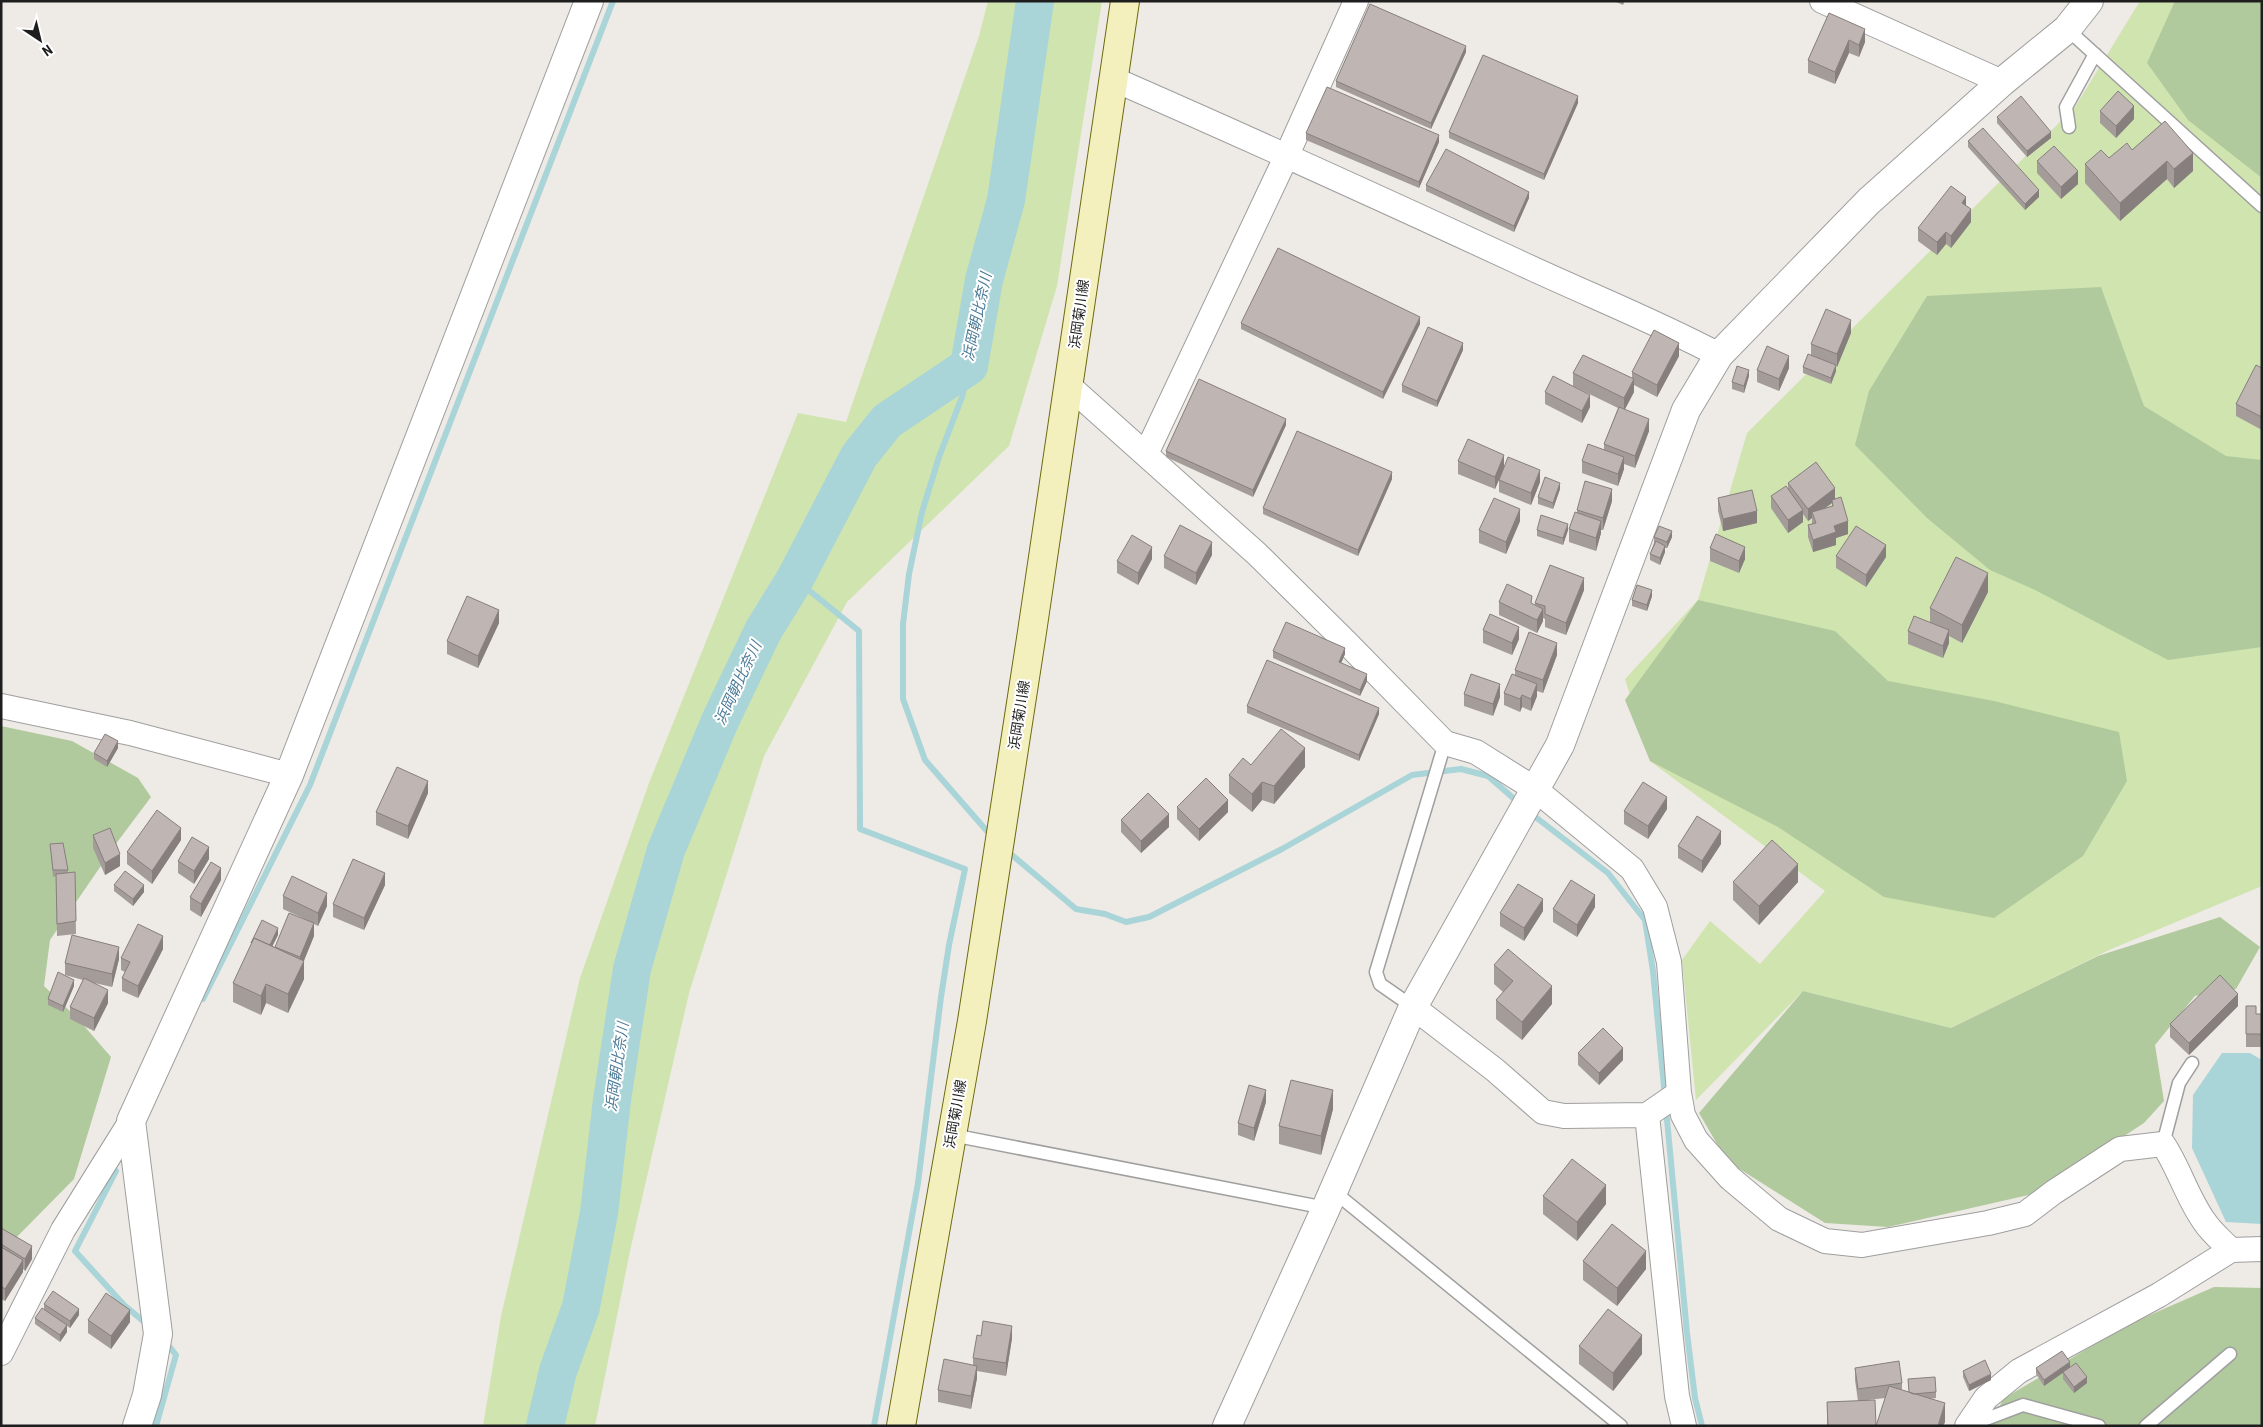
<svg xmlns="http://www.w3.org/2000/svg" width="2263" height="1427" viewBox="0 0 2263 1427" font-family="'Roboto Condensed','Noto Sans JP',sans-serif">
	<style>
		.grass { fill: #d0e4af }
		.forest { fill: #b0ca9d }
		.water { fill: #a9d4d8 }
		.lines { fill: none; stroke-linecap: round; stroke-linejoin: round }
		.stream { stroke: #a9d4d8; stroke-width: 6 }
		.river { stroke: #a9d4d8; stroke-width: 38 }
		.service-casing { stroke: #9f9f9f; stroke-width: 15 }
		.minor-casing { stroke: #9f9f9f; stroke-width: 26 }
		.tertiary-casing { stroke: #9f9f9f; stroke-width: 30 }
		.secondary-casing { stroke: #6d6a0e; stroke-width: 30 }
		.service { stroke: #fff; stroke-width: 12 }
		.minor { stroke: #fff; stroke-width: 24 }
		.tertiary { stroke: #fff; stroke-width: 28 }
		.secondary { stroke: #f4f0bd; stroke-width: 28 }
		.wall { fill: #a49c99; fill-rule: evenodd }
		.shaded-wall { fill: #867f7d }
		.building { fill: #bfb5b2; stroke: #867f7d }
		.labels { text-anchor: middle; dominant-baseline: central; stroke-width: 4; stroke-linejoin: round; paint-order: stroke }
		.street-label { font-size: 14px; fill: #1e1e1e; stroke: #fff }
		.water-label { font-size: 15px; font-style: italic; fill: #4c7b97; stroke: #fff }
	</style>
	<rect width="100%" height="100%" fill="#eeeae5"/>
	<path class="grass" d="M988 1H1102L1057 286 1009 446 847 602 764 756 689 993 630 1251 595 1426H483L501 1316 580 978 649 783 798 413 846 422 979 36Z
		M2140 1H2262V886L2109 950 1951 1028 1803 991 1696 1100 1682 960 1710 921 1760 964 1825 891 1650 761 1625 679 1698 600 1747 433 2075 107Z"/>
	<path class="forest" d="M2175 1H2262V178L2188 120 2147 63Z
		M2101 287 2144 406 2226 456 2262 460V647L2168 660 2035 590 1990 570 1927 518 1855 445 1869 391 1927 296Z
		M1698 600 1835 631 1888 681 1994 701 2119 732 2127 781 2083 856 1994 918 1884 897 1778 827 1650 761 1625 700Z
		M1 726 72 741 138 778 151 797 118 841 50 940 44 986 79 1020 111 1057 74 1179 1 1253Z
		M2220 917 2260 947 2236 989 2195 996 2155 1045 2164 1101 2144 1123 2037 1193 1888 1227 1825 1223 1727 1161 1699 1113 1803 991 1951 1028 2098 956Z
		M2214 1287 2262 1288V1426H1991L2003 1399 2127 1325Z"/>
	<path class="water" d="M2222 1053H2250L2262 1060V1224L2226 1222 2192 1148 2193 1095Z"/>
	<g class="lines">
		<path class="stream" d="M969 366 962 397 939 457 922 512 909 574 903 624V699L925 760 993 838
			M795 579 859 631 860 829 965 869 949 945 941 997 918 1183 874 1426
			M1529 812 1608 873 1645 920 1653 971 1665 1097
			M1006 850 1076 909 1105 914 1126 922 1149 917 1282 849 1412 775 1461 769 1488 776 1520 804
			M203 999 310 785 613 1
			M1666 1109 1687 1333 1695 1398 1702 1426
			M116 1171 75 1251 124 1305 149 1326
			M156 1426 176 1355 165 1341"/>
		<path class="river" d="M545 1426 558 1371 581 1307 599 1213 612 1100 632 969 666 850 720 721 763 631 795 579 859 456 887 421 969 366 984 280 1006 200 1035 1"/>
		<defs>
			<path id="service" d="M2067 29 2262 206
				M2069 127 2066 107 2095 54
				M1413 1007 1380 984 1376 972 1445 743
				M952 1135 1326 1208
				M2163 1144 2179 1083 2192 1063
				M1332 1190 1621 1426
				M1970 1425 2023 1405 2099 1426
				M2146 1426 2230 1354"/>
			<path id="minor" d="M1822 1 2002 82
				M1113 79C1248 138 1382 199 1516 261 1584 293 1653 320 1719 355
				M1069 386 1257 554 1346 642 1445 743 1476 752 1535 789 1632 869 1655 907 1669 962 1679 1093 1683 1115 1696 1140 1730 1178 1779 1219 1825 1241 1862 1245 1988 1223 2025 1214 2054 1192 2120 1149 2163 1144C2179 1168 2187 1197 2204 1221 2211 1232 2222 1241 2231 1250
				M1146 454 1287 155 1356 1
				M1 706 130 733 289 775
				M1413 1007 1495 1070 1543 1112 1564 1116 1647 1115 1679 1093
				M1647 1115 1677 1396 1684 1426
				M1 1353 63 1230 131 1121
				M1967 1426 1986 1398 2019 1371 2159 1295 2231 1250 2262 1249"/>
			<path id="tertiary" d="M137 1426 147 1395 158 1334 131 1121 289 775 589 1
				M1227 1426 1326 1208 1413 1007 1560 745 1686 410 1719 355 1869 201 2002 82 2067 29 2089 1"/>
			<path id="secondary" d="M901 1426 972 1021 1032 632 1125 1"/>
		</defs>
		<use href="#service" class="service-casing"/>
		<use href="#minor" class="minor-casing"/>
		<use href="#tertiary" class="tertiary-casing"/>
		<use href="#secondary" class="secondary-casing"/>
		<use href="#service" class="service"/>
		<use href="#minor" class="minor"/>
		<use href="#tertiary" class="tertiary"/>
		<use href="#secondary" class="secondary"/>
	</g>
	<path class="wall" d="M1614 1H1625L1623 5Z
		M1829 13 1865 42 1859 57 1849 53 1835 84 1808 73V60Z
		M1466 52 1431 129 1336 87V81Z
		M1578 103 1544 180 1449 138V132Z
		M2100 111 2134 119 2116 138 2100 123Z
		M1997 117 2051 138 2027 157 1997 123Z
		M2165 121 2193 171 2174 188 2167 179 2120 221 2085 183V164L2109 158 2132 150Z
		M1306 133 1439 142 1419 188 1306 140Z
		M1968 141 2039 197 2025 210 1968 147Z
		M2037 161 2078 184 2061 199 2037 173Z
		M1426 185 1529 198 1514 232 1426 191Z
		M1966 206 1971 222 1951 248 1946 244 1937 255 1918 241V228Z
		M1241 323 1420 324 1383 399 1241 329Z
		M1851 333 1837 367 1836 366V371L1831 384 1803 373V367L1811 355V344Z
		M1463 350 1437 407 1402 392V385Z
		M1679 356 1657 397 1634 385V392L1625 409 1649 431 1635 468 1624 464V469L1618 486 1582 473V461L1604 450V444L1618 408 1573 386V373L1632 378V372Z
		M1789 368 1779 391 1757 382V370Z
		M2262 368V430L2236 416V404Z
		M1749 376 1744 393 1732 389V382Z
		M1545 392 1590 407 1582 423 1545 404Z
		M1286 425 1253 497 1166 457V451Z
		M1458 461 1504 465 1540 482 1531 505 1499 492V480L1495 489 1458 474Z
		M1392 479 1358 556 1263 514V508Z
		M1788 483 1835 499 1848 534 1836 538V545L1813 552 1808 537V525L1812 524V518L1808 521 1803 514V522L1788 533 1771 508V496L1788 489ZM1832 502V506L1825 508Z
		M1560 489 1553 509 1538 504V497Z
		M1718 498 1757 523 1723 531 1718 511Z
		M1612 501 1603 530H1601V533L1596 551 1569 542V529L1577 512V510Z
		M1520 521 1506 554 1479 543V530Z
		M1537 530H1568L1563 545 1537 536Z
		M1654 537H1672L1667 548H1665V552L1660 565 1650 560V554L1654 543Z
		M1710 548 1745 559 1739 573 1710 561Z
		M1212 555 1196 585 1164 568V556Z
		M1836 556 1886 557 1866 587 1836 568Z
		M1152 559 1138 585 1117 573V561Z
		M1584 590 1566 635 1545 627V619L1543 618V621L1537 633 1499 615V602L1535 605V603Z
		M1988 592 1962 643 1949 636V643L1943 658 1908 644V631L1930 623V608Z
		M1652 596 1647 611 1632 606V600Z
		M499 623 478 668 447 654V641Z
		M1483 630 1519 639 1512 655 1483 643Z
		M1273 651 1345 654 1341 663 1367 681 1360 696 1273 658Z
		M1557 655 1543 693 1537 691V696L1531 711 1522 707 1520 712 1504 705V693L1515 675V670Z
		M1464 694 1500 697 1493 716 1464 706Z
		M1247 706 1379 714 1359 761 1247 713Z
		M118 748 107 767 94 759V753Z
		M1251 765 1305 767 1274 804 1262 800 1252 812 1229 793V775Z
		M428 793 408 839 376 825V812Z
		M1177 807 1228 812 1199 841 1177 819Z
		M1667 809 1648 839 1624 824V811Z
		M1121 820 1169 827 1141 853 1121 832Z
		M93 835 120 866 105 875 93 848Z
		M181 840 152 884 127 864V852Z
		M50 844 68 870V873L75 872 76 934 57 936 56 876 53 877Z
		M1721 844 1702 873 1678 858V846Z
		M209 859 194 884 178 873V861Z
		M221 880 201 917 190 910V897Z
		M1733 882H1798L1759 925 1733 900Z
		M114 885 144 892 133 906 114 891Z
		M385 885 364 930 333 917V904Z
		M283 896 327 906 318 926 314 924V936L304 960V979L288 1013 266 1003 261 1015 233 1002V983L278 935 272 946 275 947 307 920 283 909Z
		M1595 907 1577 937 1553 922V909Z
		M1543 911 1524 941 1500 926V913Z
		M163 949 138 998 122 991V978L125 972 121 970V958Z
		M119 959 112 987 90 982 108 1003 94 1031 70 1019V1007L83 980 65 975V963Z
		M1494 965 1552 1004 1522 1040 1496 1019V1000L1503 992 1494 984Z
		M74 986 63 1012 48 1005V999Z
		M2238 1006 2189 1055 2170 1037V1024Z
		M2246 1006 2256 1014H2262V1047H2246Z
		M1578 1053 1623 1060 1599 1085 1578 1065Z
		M1266 1102 1254 1141 1238 1135V1123Z
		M1333 1109 1321 1155 1279 1144V1126Z
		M1543 1196 1606 1204 1577 1241 1543 1214Z
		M1 1228 32 1259 25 1271 23 1269V1272L5 1301 1 1299Z
		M1583 1261 1646 1269 1617 1306 1583 1280Z
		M44 1304 79 1315 70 1328 67 1326V1332L60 1342 35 1324V1318L44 1310Z
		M88 1320 130 1322 111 1349 88 1333Z
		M1012 1338 1006 1376 977 1371V1378L971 1409 938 1402V1390L973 1365V1358Z
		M1579 1346 1642 1354 1613 1391 1579 1364Z
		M1855 1368 1902 1383V1390L1909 1392 1908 1379 1936 1392V1398L1930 1399 1945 1422 1943 1426H1876L1885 1398 1868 1400 1876 1426H1827V1402L1858 1401 1855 1380Z
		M2036 1368H2070L2087 1383 2074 1393 2063 1379V1372L2044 1386 2036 1374Z
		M1963 1371 1991 1380 1969 1391 1963 1377Z"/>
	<path class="shaded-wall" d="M1865 29V42L1859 57V45Z
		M1849 40V53L1835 84V72Z
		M1466 46V52L1431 129V123Z
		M1578 96V103L1544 180V174Z
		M2134 106V119L2116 138V126Z
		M2051 132V138L2027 157V151Z
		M1439 135V142L1419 188V182Z
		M2193 153V171L2174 188V169Z
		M2167 161V179L2120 221V203Z
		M2078 171V184L2061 199V187Z
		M2039 190V197L2025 210V204Z
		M1529 192V198L1514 232V226Z
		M1966 197V210L1962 203Z
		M1971 209V222L1951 248V236Z
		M1946 232V244L1937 255V242Z
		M1420 317V324L1383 399V392Z
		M1851 320V333L1837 367V354Z
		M1463 343V350L1437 407V401Z
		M1679 343V356L1657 397V385Z
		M1789 356V368L1779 391V379Z
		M1836 365V371L1831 384V378Z
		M1749 370V376L1744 393V386Z
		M1634 379V392L1624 411V398Z
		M1590 395V407L1582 423V411Z
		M1286 419V425L1253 497V490Z
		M1649 419V431L1635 468V456Z
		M1504 455V467L1495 489V477Z
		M1624 457V469L1618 486V474Z
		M1540 470V482L1531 505V493Z
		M1392 472V479L1358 556V550Z
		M1560 483V489L1553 509V503Z
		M1835 488V501L1814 516 1812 512V518L1808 521V509Z
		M1612 489V501L1603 530V518Z
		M1520 509V521L1506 554V542Z
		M1803 510V522L1788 533V520Z
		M1757 511V523L1723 531V519Z
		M1601 521V533L1596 551V538Z
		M1848 521V534L1836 538V545L1813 552V540L1834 526Z
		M1568 524V530L1563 545V538Z
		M1672 531V537L1667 548V542Z
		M1212 542V555L1196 585V573Z
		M1886 545V557L1866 587V575Z
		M1665 546V552L1660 565V558Z
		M1152 547V559L1138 585V573Z
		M1745 547V559L1739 573V561Z
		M1988 573V592L1962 643V625Z
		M1584 578V590L1566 635V623Z
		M1652 590V596L1647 611V605Z
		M1543 609V621L1537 633V620Z
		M499 610V623L478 668V656Z
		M1519 627V639L1512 655V643Z
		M1949 630V643L1943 658V646Z
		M1557 643V655L1543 693V680Z
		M1345 648V654L1339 668V662Z
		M1367 674V681L1360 696V690Z
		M1500 684V697L1493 716V704Z
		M1537 684V696L1531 711V699Z
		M1522 695V707L1520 712V699Z
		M1379 708V714L1359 761V755Z
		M118 741V748L107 767V761Z
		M1305 748V767L1274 804V786Z
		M428 781V793L408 839V826Z
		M1262 782V800L1252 812V794Z
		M1667 797V809L1648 839V826Z
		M1228 800V812L1199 841V829Z
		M1169 814V827L1141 853V841Z
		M181 828V840L152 884V871Z
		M1721 831V844L1702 873V861Z
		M209 847V859L194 884V871Z
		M120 854V866L105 875V863Z
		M1798 864V882L1759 925V906Z
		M221 868V880L201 917V904Z
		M385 873V885L364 930V918Z
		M144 885V892L133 906V899Z
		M327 893V906L318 926V913Z
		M1595 895V907L1577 937V925Z
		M1543 899V911L1524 941V928Z
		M314 923V936L303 963 304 961V979L288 1013V994L300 969V957Z
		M278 928V935L267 957V951Z
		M163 936V949L138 998V986Z
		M119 947V959L112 987V974Z
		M74 980V986L63 1012V1006Z
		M266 984V1003L261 1015V996Z
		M1552 986V1004L1522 1040V1022Z
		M108 990V1003L94 1031V1018Z
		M2238 994V1006L2189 1055V1043Z
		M1623 1048V1060L1599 1085V1073Z
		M1266 1090V1102L1254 1141V1128Z
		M1333 1090V1109L1321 1155V1136Z
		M1606 1185V1204L1577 1241V1222Z
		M32 1246V1259L25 1271V1259Z
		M1646 1251V1269L1617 1306V1288Z
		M23 1260V1272L5 1301V1289Z
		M79 1309V1315L70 1328V1321Z
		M130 1310V1322L111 1349V1336Z
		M67 1325V1332L60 1342V1335Z
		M1012 1326V1338L1006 1376V1363Z
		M1642 1335V1354L1613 1391V1373Z
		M2070 1362V1368L2044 1386V1380Z
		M977 1366V1378L971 1409V1396Z
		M1991 1374V1380L1969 1391V1385Z
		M2087 1377V1383L2074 1393V1387Z
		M1945 1403V1422L1943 1426H1938Z"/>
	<path class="building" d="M1370 4 1466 46 1431 123 1336 81Z
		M1829 13 1865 29 1859 45 1849 40 1835 72 1808 60Z
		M1483 55 1578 96 1544 174 1449 132Z
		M1327 87 1439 135 1419 182 1306 133Z
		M2118 91 2134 106 2116 126 2100 111Z
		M2021 96 2051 132 2027 151 1997 117Z
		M2165 121 2193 153 2174 169 2167 161 2120 203 2085 164 2101 150 2109 158 2127 143 2132 150Z
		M1983 128 2039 190 2025 204 1968 141Z
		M2054 146 2078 171 2061 187 2037 161Z
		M1446 149 1529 192 1514 226 1426 185Z
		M1951 186 1966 197 1962 203 1971 209 1951 236 1946 232 1937 242 1918 228Z
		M1278 248 1420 317 1383 392 1241 323Z
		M1826 309 1851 320 1837 354 1811 344Z
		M1428 327 1463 343 1437 401 1402 385Z
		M1654 330 1679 343 1657 385 1632 372Z
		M1767 346 1789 356 1779 379 1757 370Z
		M1808 354 1836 365 1831 378 1803 367Z
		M1583 355 1634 379 1624 398 1573 373Z
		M2256 365 2262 368V417L2236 404Z
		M1737 366 1749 370 1744 386 1732 382Z
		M1553 376 1590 395 1582 411 1545 392Z
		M1199 379 1286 419 1253 490 1166 451Z
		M1619 407 1649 419 1635 456 1604 444Z
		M1297 431 1392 472 1358 550 1263 508Z
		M1468 439 1504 455 1495 477 1458 461Z
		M1588 444 1624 457 1618 474 1582 461Z
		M1508 457 1540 470 1531 493 1499 480Z
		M1816 462 1835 488 1808 509 1788 483Z
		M1545 477 1560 483 1553 503 1538 497Z
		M1585 481 1612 489 1603 518 1577 510Z
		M1786 486 1803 510 1788 520 1771 496Z
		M1752 490 1757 511 1723 519 1718 498Z
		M1841 497 1848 521 1834 526 1836 532 1813 540 1808 525 1816 523 1812 512 1833 506 1832 500Z
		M1494 498 1520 509 1506 542 1479 530Z
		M1575 512 1601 521 1596 538 1569 529Z
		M1541 515 1568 524 1563 538 1537 530Z
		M1180 525 1212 542 1196 573 1164 556Z
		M1659 526 1672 531 1667 542 1654 537Z
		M1856 526 1886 545 1866 575 1836 556Z
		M1716 534 1745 547 1739 561 1710 548Z
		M1132 535 1152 547 1138 573 1117 561Z
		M1656 541 1665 546 1660 558 1650 554Z
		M1956 557 1988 573 1962 625 1930 608Z
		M1550 565 1584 578 1566 623 1545 614V606L1535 603Z
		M1507 584 1532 596 1531 603 1543 609 1537 620 1499 602Z
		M1637 585 1652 590 1647 605 1632 600Z
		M467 596 499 610 478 656 447 641Z
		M1490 614 1519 627 1512 643 1483 630Z
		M1914 616 1949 630 1943 646 1908 631Z
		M1286 622 1345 648 1339 662 1367 674 1360 690 1273 651Z
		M1529 632 1557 643 1543 680 1515 670Z
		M1267 660 1379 708 1359 755 1247 706Z
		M1471 674 1500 684 1493 704 1464 694Z
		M1512 674 1537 684 1531 699 1522 695 1520 699 1504 693Z
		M1281 729 1305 748 1274 786 1262 782 1252 794 1229 775 1243 758 1251 765Z
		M105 734 118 741 107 761 94 753Z
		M397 767 428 781 408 826 376 812Z
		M1206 778 1228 800 1199 829 1177 807Z
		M1643 782 1667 797 1648 826 1624 811Z
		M1148 793 1169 814 1141 841 1121 820Z
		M157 810 181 828 152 871 127 852Z
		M1697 816 1721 831 1702 861 1678 846Z
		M110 828 120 854 105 863 93 835Z
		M192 837 209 847 194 871 178 861Z
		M1772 840 1798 864 1759 906 1733 882Z
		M63 843 68 870H53L50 844Z
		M353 859 385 873 364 918 333 904Z
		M211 862 221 868 201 904 190 897Z
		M125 871 144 885 133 899 114 885Z
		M75 872 76 921 57 924 56 874Z
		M292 876 327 893 318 913 283 896Z
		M1571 880 1595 895 1577 925 1553 909Z
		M1518 884 1543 899 1524 928 1500 913Z
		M289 913 314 923 300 957 275 947Z
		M262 920 278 928 270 945 254 938 251 943Z
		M138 924 163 936 138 986 122 978 130 962 121 958Z
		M72 935 119 947 112 974 65 963Z
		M254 938 304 961 288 994 266 984 261 996 233 983Z
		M1508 949 1552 986 1522 1022 1496 1000 1513 981 1494 965Z
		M58 972 74 980 63 1006 48 999Z
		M2220 975 2238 994 2189 1043 2170 1024Z
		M84 978 108 990 94 1018 70 1007Z
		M2246 1006H2256V1014H2262V1034H2246Z
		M1603 1028 1623 1048 1599 1073 1578 1053Z
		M1291 1080 1333 1090 1321 1136 1279 1126Z
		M1249 1085 1266 1090 1254 1128 1238 1123Z
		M1572 1159 1606 1185 1577 1222 1543 1196Z
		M1612 1224 1646 1251 1617 1288 1583 1261Z
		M1 1228 32 1246 25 1259 1 1244Z
		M1 1247 23 1260 5 1289 1 1286Z
		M53 1291 79 1309 70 1321 44 1304Z
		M106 1293 130 1310 111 1336 88 1320Z
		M42 1308 67 1325 60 1335 35 1318Z
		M1608 1309 1642 1335 1613 1373 1579 1346Z
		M983 1321 1012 1326 1006 1363 973 1358 977 1335 981 1336Z
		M2062 1351 2070 1362 2044 1380 2036 1368Z
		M944 1359 977 1366 971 1396 938 1390Z
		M1985 1360 1991 1374 1969 1385 1963 1371Z
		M1899 1361 1902 1383 1858 1389 1855 1368Z
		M2076 1363 2087 1377 2074 1387 2063 1372Z
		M1935 1377 1936 1392 1913 1394 1909 1392 1908 1379Z
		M1889 1386 1945 1403 1938 1426H1876Z
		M1875 1400 1876 1426H1828L1827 1402Z"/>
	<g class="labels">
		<g class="street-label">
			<text transform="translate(1079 314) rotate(-82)">浜岡菊川線</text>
			<text transform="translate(1019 715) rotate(-81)">浜岡菊川線</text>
			<text transform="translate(955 1114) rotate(-80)">浜岡菊川線</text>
		</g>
		<g class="water-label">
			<text transform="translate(977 317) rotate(-78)">浜岡朝比奈川</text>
			<text transform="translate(738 683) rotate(-65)">浜岡朝比奈川</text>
			<text transform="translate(617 1067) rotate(-82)">浜岡朝比奈川</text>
		</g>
	</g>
	<rect width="2263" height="1427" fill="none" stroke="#1e1e1e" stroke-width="5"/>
	<g transform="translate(40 40) rotate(145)" stroke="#ffffff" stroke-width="4" paint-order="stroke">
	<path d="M0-4L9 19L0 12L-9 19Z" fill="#1e1e1e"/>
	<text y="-8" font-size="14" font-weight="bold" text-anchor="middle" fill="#1e1e1e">N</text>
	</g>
</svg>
